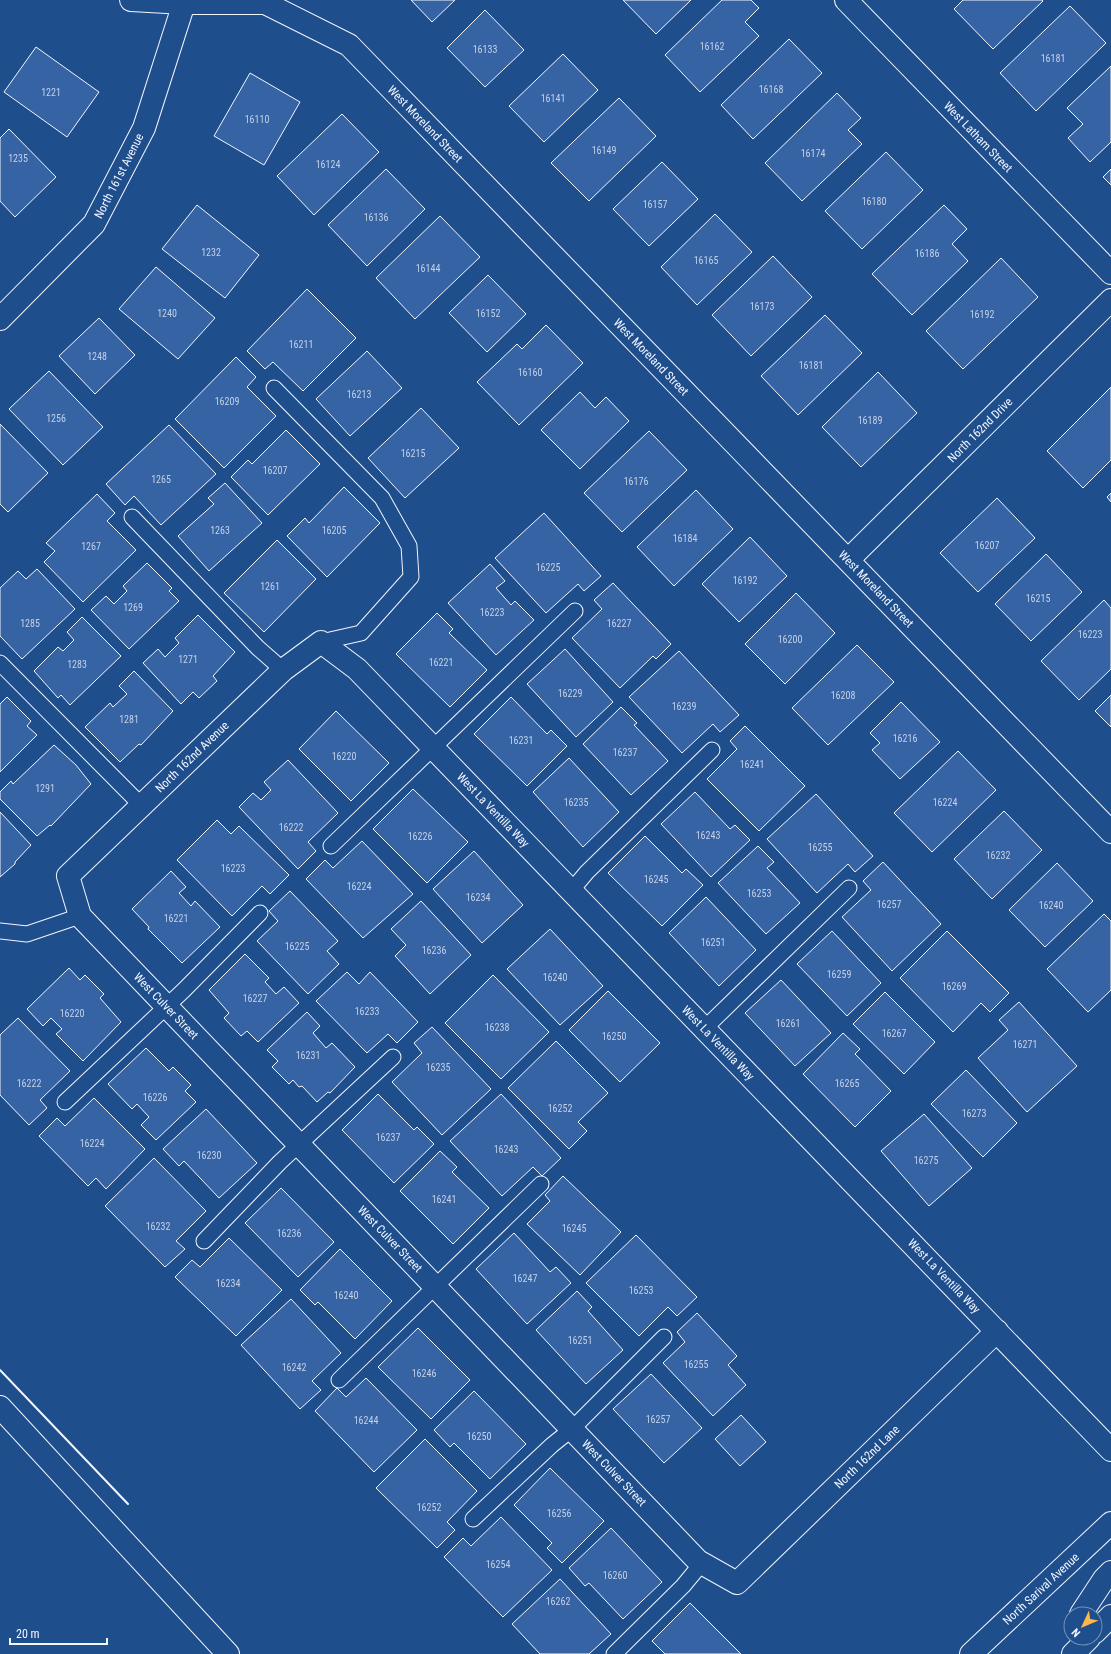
<svg xmlns="http://www.w3.org/2000/svg" width="1111" height="1654" viewBox="0 0 1111 1654" font-family="'Roboto Condensed',sans-serif">
	<style>
		.building { fill: #3563a3; stroke: #f2f6ff }
		.lines { fill: none; stroke-linecap: round; stroke-linejoin: round }
		.service-casing { stroke: #f2f6ff; stroke-width: 17 }
		.minor-casing { stroke: #f2f6ff; stroke-width: 24 }
		.secondary-casing { stroke: #f2f6ff; stroke-width: 24 }
		.motorway-casing { stroke: #f2f6ff; stroke-width: 24 }
		.service { stroke: #1f4e8c; stroke-width: 15 }
		.minor { stroke: #1f4e8c; stroke-width: 22 }
		.secondary { stroke: #1f4e8c; stroke-width: 22 }
		.motorway { stroke: #1f4e8c; stroke-width: 22 }
		.wall { stroke: #f2f6ff; stroke-width: 2 }
		.labels { text-anchor: middle; dominant-baseline: central; stroke-width: 3; stroke-linejoin: round; paint-order: stroke }
		.number-label { font-size: 10px; fill: #c3d1e8 }
		.street-label { font-size: 12px; fill: #f2f6ff; stroke: #1f4e8c }
	</style>
	<rect width="100%" height="100%" fill="#1f4e8c"/>
	<path class="building" d="M411 0H455L432 22Z
		M623 0H691L656 34Z
		M722 0H751L759 8 745 22 759 36 700 92 665 55Z
		M963 0H1042L1043 1 993 49 954 9Z
		M1070 6 1106 43 1036 111 1000 73Z
		M485 10 524 50 485 87 447 48Z
		M789 39 822 73 753 139 721 105Z
		M36 47 99 92 67 137 4 92Z
		M563 54 598 90 544 142 509 106Z
		M1111 66V142L1090 162 1068 138 1083 124 1067 108Z
		M250 73 300 102 264 165 214 136Z
		M837 93 861 118 848 130 862 144 802 201 765 163Z
		M619 98 656 136 589 201 551 163Z
		M342 114 379 152 314 215 277 176Z
		M9 129 56 177 15 217 0 201V138Z
		M886 152 923 190 862 249 825 211Z
		M662 162 698 199 649 246 613 209Z
		M386 169 425 209 367 266 328 225Z
		M1111 169V185L1103 177Z
		M197 205 259 255 225 298 162 249Z
		M944 205 967 229 952 244 968 261 912 315 872 274Z
		M715 214 752 252 697 305 661 267Z
		M440 216 480 257 415 319 376 278Z
		M773 256 812 297 751 356 712 315Z
		M1001 258 1038 297 963 369 926 331Z
		M156 267 215 318 178 359 119 309Z
		M488 275 526 314 487 352 449 313Z
		M307 289 356 338 303 391 273 362 265 369 247 351Z
		M825 315 862 353 798 415 761 376Z
		M99 318 135 355 95 394 59 356Z
		M546 325 583 363 519 425 477 382 517 344 522 349Z
		M367 351 402 388 350 436 316 399Z
		M236 357 256 377 247 387 276 416 224 468 175 419Z
		M49 371 103 427 63 465 9 409Z
		M878 372 917 413 861 467 822 427Z
		M1111 387V460L1083 488 1047 451Z
		M580 392 595 408 606 397 629 421 580 469 541 430Z
		M421 408 459 448 405 498 368 458Z
		M0 424 48 473 8 512 0 504Z
		M169 425 216 474 161 525 134 496 125 505 106 484Z
		M286 430 320 464 268 515 231 477 248 460 252 464Z
		M649 431 687 470 622 532 584 493Z
		M225 483 262 523 209 571 178 536 214 504 208 498Z
		M344 487 380 523 327 577 287 536 305 518 309 523Z
		M696 490 733 529 674 586 637 547Z
		M1111 493V502L1107 497Z
		M97 494 115 513 107 521 136 550 83 602 44 562 55 551 46 543Z
		M997 498 1035 538 978 592 940 553Z
		M544 513 601 576 584 591 578 584 546 613 495 558Z
		M750 537 787 576 739 622 702 584Z
		M277 540 316 579 264 632 224 593Z
		M1046 554 1082 592 1031 641 995 604Z
		M147 563 172 588 169 591 179 601 129 649 91 610 106 596 114 604 127 591 123 586Z
		M490 564 505 581 496 588 511 605 515 601 534 620 496 655 448 603Z
		M37 569 75 609 22 659 0 636V588L18 571 26 579Z
		M613 583 671 644 656 659 653 656 620 688 572 638 602 609 594 600Z
		M796 593 835 633 785 684 745 644Z
		M1104 600 1111 608V669L1079 700 1041 661Z
		M437 613 453 629 449 633 487 670 450 707 396 654Z
		M198 615 235 652 213 676 217 681 199 698 193 692 181 704 143 663 158 649 165 657 179 643 175 638Z
		M82 617 121 656 70 705 61 695 58 698 34 671 58 647 63 651 74 640 67 632Z
		M857 645 894 682 828 745 792 708Z
		M565 649 613 702 576 737 527 684Z
		M679 651 739 715 720 732 713 724 682 753 629 697Z
		M134 671 173 711 141 745 139 744 120 762 85 727 110 703 113 707 127 694 119 686Z
		M1111 695V727L1095 711Z
		M7 697 31 721 27 726 37 735 0 772V704Z
		M511 697 547 734 551 730 567 746 527 786 474 734Z
		M901 702 940 742 900 779 872 750 880 743 870 733Z
		M621 707 637 723 634 725 668 761 631 795 583 744Z
		M336 711 389 763 351 801 299 749Z
		M745 726 805 786 759 831 707 779 737 749 730 741Z
		M54 745 76 765 91 784 51 826 50 825 37 836 0 799V792L11 781 13 784Z
		M958 751 996 790 932 852 894 813Z
		M569 758 619 812 583 847 533 792Z
		M288 760 338 813 308 842 316 851 298 869 239 807 253 793 261 800 271 790 264 782Z
		M413 789 468 842 427 883 373 829Z
		M695 792 730 829 735 825 750 840 711 877 661 824Z
		M816 794 873 856 855 872 848 864 817 893 767 839Z
		M1004 811 1042 850 992 899 954 859Z
		M0 812 31 845 15 862V864L0 877Z
		M217 820 231 834 239 826 289 875 270 894 262 886 232 916 177 860Z
		M645 836 682 873 686 869 703 885 662 926 608 873Z
		M362 841 413 894 363 938 306 879 325 860 333 868Z
		M758 846 774 862 767 868 800 903 766 934 718 883Z
		M474 851 523 905 482 943 433 889Z
		M883 862 941 924 892 971 842 917 871 890 863 881Z
		M1057 863 1093 901 1045 947 1009 910Z
		M171 871 186 887 179 893 191 906 195 901 220 927 182 963 148 929 149 927 132 909Z
		M290 891 338 941 327 951 339 964 308 994 257 941 278 921 269 911Z
		M706 897 756 950 719 986 669 933Z
		M421 901 471 955 430 994 395 956 406 945 391 929Z
		M1104 914 1111 921V990L1088 1012 1047 969Z
		M550 929 603 986 560 1025 507 969Z
		M832 931 881 983 847 1016 797 964Z
		M947 931 1009 993 990 1012 981 1003 953 1032 900 978Z
		M245 954 269 978 265 982 276 994 284 987 299 1003 258 1042 247 1031 241 1036 224 1018 229 1013 209 990Z
		M69 968 80 980 85 975 104 994 100 998 121 1022 83 1061 56 1034 62 1029 51 1018 43 1026 27 1009Z
		M347 972 359 984 370 972 418 1022 397 1043 388 1034 367 1053 316 1001Z
		M493 975 549 1032 501 1079 445 1023Z
		M781 980 831 1033 795 1066 745 1013Z
		M608 991 660 1043 620 1082 569 1030Z
		M885 992 935 1042 904 1074 853 1024Z
		M1019 1002 1077 1066 1027 1112 978 1058 1008 1030 999 1020Z
		M307 1012 320 1026 313 1033 326 1048 332 1043 355 1067 330 1093 328 1092 317 1102 302 1086 299 1087 293 1080 289 1084 272 1067 278 1061 267 1050Z
		M18 1018 70 1071 40 1100 47 1108 29 1125 0 1095V1035Z
		M432 1027 491 1089 442 1135 392 1082 422 1053 414 1043Z
		M843 1033 860 1049 855 1054 891 1091 855 1127 803 1074Z
		M556 1041 608 1093 578 1122 587 1131 569 1149 508 1088Z
		M146 1048 169 1071 173 1067 191 1085 185 1091 196 1102 156 1140 141 1125 149 1117 137 1104 132 1109 108 1084Z
		M966 1070 1017 1123 983 1157 931 1104Z
		M378 1094 414 1130 417 1127 434 1144 394 1183 342 1130Z
		M501 1094 561 1158 542 1176 533 1167 502 1196 450 1141Z
		M94 1098 145 1149 106 1189 96 1178 88 1186 39 1136 57 1118 65 1126Z
		M206 1109 257 1163 219 1198 184 1161 179 1166 163 1149Z
		M924 1114 972 1168 929 1206 881 1151Z
		M440 1151 457 1167 452 1172 489 1208 453 1244 400 1191Z
		M154 1158 206 1211 176 1241 185 1249 165 1267 105 1206Z
		M563 1176 621 1232 580 1275 527 1224 550 1201 545 1195Z
		M281 1188 334 1242 298 1277 245 1223Z
		M514 1233 550 1272 556 1267 571 1283 527 1324 476 1269Z
		M636 1235 697 1297 677 1316 668 1307 639 1336 586 1283Z
		M229 1238 282 1290 236 1336 175 1277 192 1260 200 1267Z
		M340 1249 392 1301 355 1339 318 1302 315 1305 300 1290Z
		M577 1291 592 1307 588 1311 623 1350 586 1384 536 1330Z
		M291 1299 341 1353 312 1381 321 1390 300 1409 241 1345Z
		M697 1313 737 1356 728 1365 746 1385 713 1416 663 1363 685 1342 677 1332Z
		M418 1328 470 1380 431 1419 378 1367Z
		M651 1374 702 1428 664 1463 613 1409Z
		M366 1378 417 1430 374 1472 315 1411 337 1388 346 1397Z
		M474 1391 526 1444 490 1479 454 1443 450 1447 434 1430Z
		M741 1415 766 1442 740 1466 715 1439Z
		M425 1439 477 1491 447 1522 455 1530 437 1548 376 1488Z
		M550 1468 604 1521 562 1563 547 1548 552 1543 514 1505Z
		M501 1517 552 1570 503 1617 444 1557 463 1538 471 1546Z
		M611 1528 662 1582 623 1619 589 1583 585 1586 569 1568Z
		M560 1579 611 1634 589 1654H540L512 1624Z
		M690 1603 741 1654H665L652 1641Z"/>
	<g class="lines">
		<defs>
			<path id="service" d="M274 388 382 498 409 546 411 577 361 633 321 642
				M132 517 258 648 283 670
				M0 663 141 805
				M331 846 575 611
				M571 891 587 872 712 750
				M0 931 27 934 80 916
				M704 1029 849 888
				M65 1102 184 990 260 913
				M204 1241 280 1162 393 1057
				M339 1380 541 1184
				M473 1519 552 1445 572 1429 664 1337
				M614 1654 683 1586 702 1563"/>
			<path id="minor" d="M131 0 185 3H265L349 45 1111 832
				M846 0 1111 273
				M0 319 94 224 144 128 185 0
				M848 560 1111 300
				M997 1331 737 1583 698 1561 80 916 68 876 283 670 321 642 357 669 1111 1450"/>
			<path id="secondary" d="M1081 1614 1104 1579 1111 1572
				M1095 1632 1111 1616
				M971 1654 1111 1523
				M1073 1654 1089 1638"/>
			<path id="motorway" d="M0 1407 228 1654"/>
		</defs>
		<use href="#service" class="service-casing"/>
		<use href="#minor" class="minor-casing"/>
		<use href="#secondary" class="secondary-casing"/>
		<use href="#motorway" class="motorway-casing"/>
		<use href="#service" class="service"/>
		<use href="#minor" class="minor"/>
		<use href="#secondary" class="secondary"/>
		<use href="#motorway" class="motorway"/>
		<path class="wall" d="M0 1370 128 1504"/>
	</g>
	<g class="labels">
		<g class="number-label">
			<text x="712" y="46">16162</text>
			<text x="485" y="49">16133</text>
			<text x="1053" y="58">16181</text>
			<text x="771" y="89">16168</text>
			<text x="51" y="92">1221</text>
			<text x="553" y="98">16141</text>
			<text x="257" y="119">16110</text>
			<text x="604" y="150">16149</text>
			<text x="813" y="153">16174</text>
			<text x="18" y="158">1235</text>
			<text x="328" y="164">16124</text>
			<text x="874" y="201">16180</text>
			<text x="655" y="204">16157</text>
			<text x="376" y="217">16136</text>
			<text x="211" y="252">1232</text>
			<text x="927" y="253">16186</text>
			<text x="706" y="260">16165</text>
			<text x="428" y="268">16144</text>
			<text x="762" y="306">16173</text>
			<text x="167" y="313">1240</text>
			<text x="488" y="313">16152</text>
			<text x="982" y="314">16192</text>
			<text x="301" y="344">16211</text>
			<text x="97" y="356">1248</text>
			<text x="811" y="365">16181</text>
			<text x="530" y="372">16160</text>
			<text x="359" y="394">16213</text>
			<text x="227" y="401">16209</text>
			<text x="56" y="418">1256</text>
			<text x="870" y="420">16189</text>
			<text x="413" y="453">16215</text>
			<text x="275" y="470">16207</text>
			<text x="161" y="479">1265</text>
			<text x="636" y="481">16176</text>
			<text x="220" y="530">1263</text>
			<text x="334" y="530">16205</text>
			<text x="685" y="538">16184</text>
			<text x="987" y="545">16207</text>
			<text x="91" y="546">1267</text>
			<text x="548" y="567">16225</text>
			<text x="745" y="580">16192</text>
			<text x="270" y="586">1261</text>
			<text x="1038" y="598">16215</text>
			<text x="133" y="607">1269</text>
			<text x="492" y="612">16223</text>
			<text x="30" y="623">1285</text>
			<text x="619" y="623">16227</text>
			<text x="1090" y="634">16223</text>
			<text x="790" y="639">16200</text>
			<text x="188" y="659">1271</text>
			<text x="441" y="662">16221</text>
			<text x="77" y="664">1283</text>
			<text x="570" y="693">16229</text>
			<text x="843" y="695">16208</text>
			<text x="684" y="706">16239</text>
			<text x="129" y="719">1281</text>
			<text x="905" y="738">16216</text>
			<text x="521" y="740">16231</text>
			<text x="625" y="752">16237</text>
			<text x="344" y="756">16220</text>
			<text x="752" y="764">16241</text>
			<text x="45" y="788">1291</text>
			<text x="576" y="802">16235</text>
			<text x="945" y="802">16224</text>
			<text x="291" y="827">16222</text>
			<text x="708" y="835">16243</text>
			<text x="420" y="836">16226</text>
			<text x="820" y="847">16255</text>
			<text x="998" y="855">16232</text>
			<text x="233" y="868">16223</text>
			<text x="656" y="879">16245</text>
			<text x="359" y="886">16224</text>
			<text x="759" y="893">16253</text>
			<text x="478" y="897">16234</text>
			<text x="889" y="904">16257</text>
			<text x="1051" y="905">16240</text>
			<text x="176" y="918">16221</text>
			<text x="713" y="942">16251</text>
			<text x="297" y="946">16225</text>
			<text x="434" y="950">16236</text>
			<text x="839" y="974">16259</text>
			<text x="555" y="977">16240</text>
			<text x="954" y="986">16269</text>
			<text x="255" y="998">16227</text>
			<text x="367" y="1011">16233</text>
			<text x="72" y="1013">16220</text>
			<text x="788" y="1023">16261</text>
			<text x="497" y="1027">16238</text>
			<text x="894" y="1033">16267</text>
			<text x="614" y="1036">16250</text>
			<text x="1025" y="1044">16271</text>
			<text x="308" y="1055">16231</text>
			<text x="438" y="1067">16235</text>
			<text x="29" y="1083">16222</text>
			<text x="847" y="1083">16265</text>
			<text x="155" y="1097">16226</text>
			<text x="560" y="1108">16252</text>
			<text x="974" y="1113">16273</text>
			<text x="388" y="1137">16237</text>
			<text x="92" y="1143">16224</text>
			<text x="506" y="1149">16243</text>
			<text x="209" y="1155">16230</text>
			<text x="926" y="1160">16275</text>
			<text x="444" y="1199">16241</text>
			<text x="158" y="1226">16232</text>
			<text x="574" y="1228">16245</text>
			<text x="289" y="1233">16236</text>
			<text x="525" y="1278">16247</text>
			<text x="228" y="1283">16234</text>
			<text x="641" y="1290">16253</text>
			<text x="346" y="1295">16240</text>
			<text x="580" y="1340">16251</text>
			<text x="696" y="1364">16255</text>
			<text x="294" y="1367">16242</text>
			<text x="424" y="1373">16246</text>
			<text x="658" y="1419">16257</text>
			<text x="366" y="1420">16244</text>
			<text x="479" y="1436">16250</text>
			<text x="429" y="1507">16252</text>
			<text x="559" y="1513">16256</text>
			<text x="498" y="1564">16254</text>
			<text x="615" y="1575">16260</text>
			<text x="558" y="1601">16262</text>
		</g>
		<g class="street-label">
			<text transform="translate(425 124) rotate(46)">West Moreland Street</text>
			<text transform="translate(978 137) rotate(46)">West Latham Street</text>
			<text transform="translate(119 176) rotate(-63)">North 161st Avenue</text>
			<text transform="translate(651 357) rotate(46)">West Moreland Street</text>
			<text transform="translate(980 430) rotate(-45)">North 162nd Drive</text>
			<text transform="translate(876 589) rotate(46)">West Moreland Street</text>
			<text transform="translate(192 757) rotate(-44)">North 162nd Avenue</text>
			<text transform="translate(493 810) rotate(46)">West La Ventilla Way</text>
			<text transform="translate(166 1006) rotate(46)">West Culver Street</text>
			<text transform="translate(718 1043) rotate(46)">West La Ventilla Way</text>
			<text transform="translate(390 1239) rotate(46)">West Culver Street</text>
			<text transform="translate(944 1276) rotate(46)">West La Ventilla Way</text>
			<text transform="translate(867 1457) rotate(-44)">North 162nd Lane</text>
			<text transform="translate(614 1473) rotate(46)">West Culver Street</text>
			<text transform="translate(1041 1589) rotate(-43)">North Sarival Avenue</text>
		</g>
	</g>
	<g transform="translate(1083 1626) rotate(226)"><circle r="19" fill="#1f4e8c" stroke="#7391ba"/>
	<path d="M0-3L7 15L0 10L-7 15Z" fill="#ffb74d"/>
	<text y="-6" font-size="11" font-weight="bold" text-anchor="middle" fill="#f2f6ff">N</text>
	</g>
	<path d="M10 1638v6h97v-6" fill="none" stroke="#f2f6ff" stroke-width="2"/>
	<text x="16" y="1638" font-size="12" fill="#f2f6ff" stroke="#1f4e8c" stroke-width="3" paint-order="stroke">20 m</text>
</svg>
